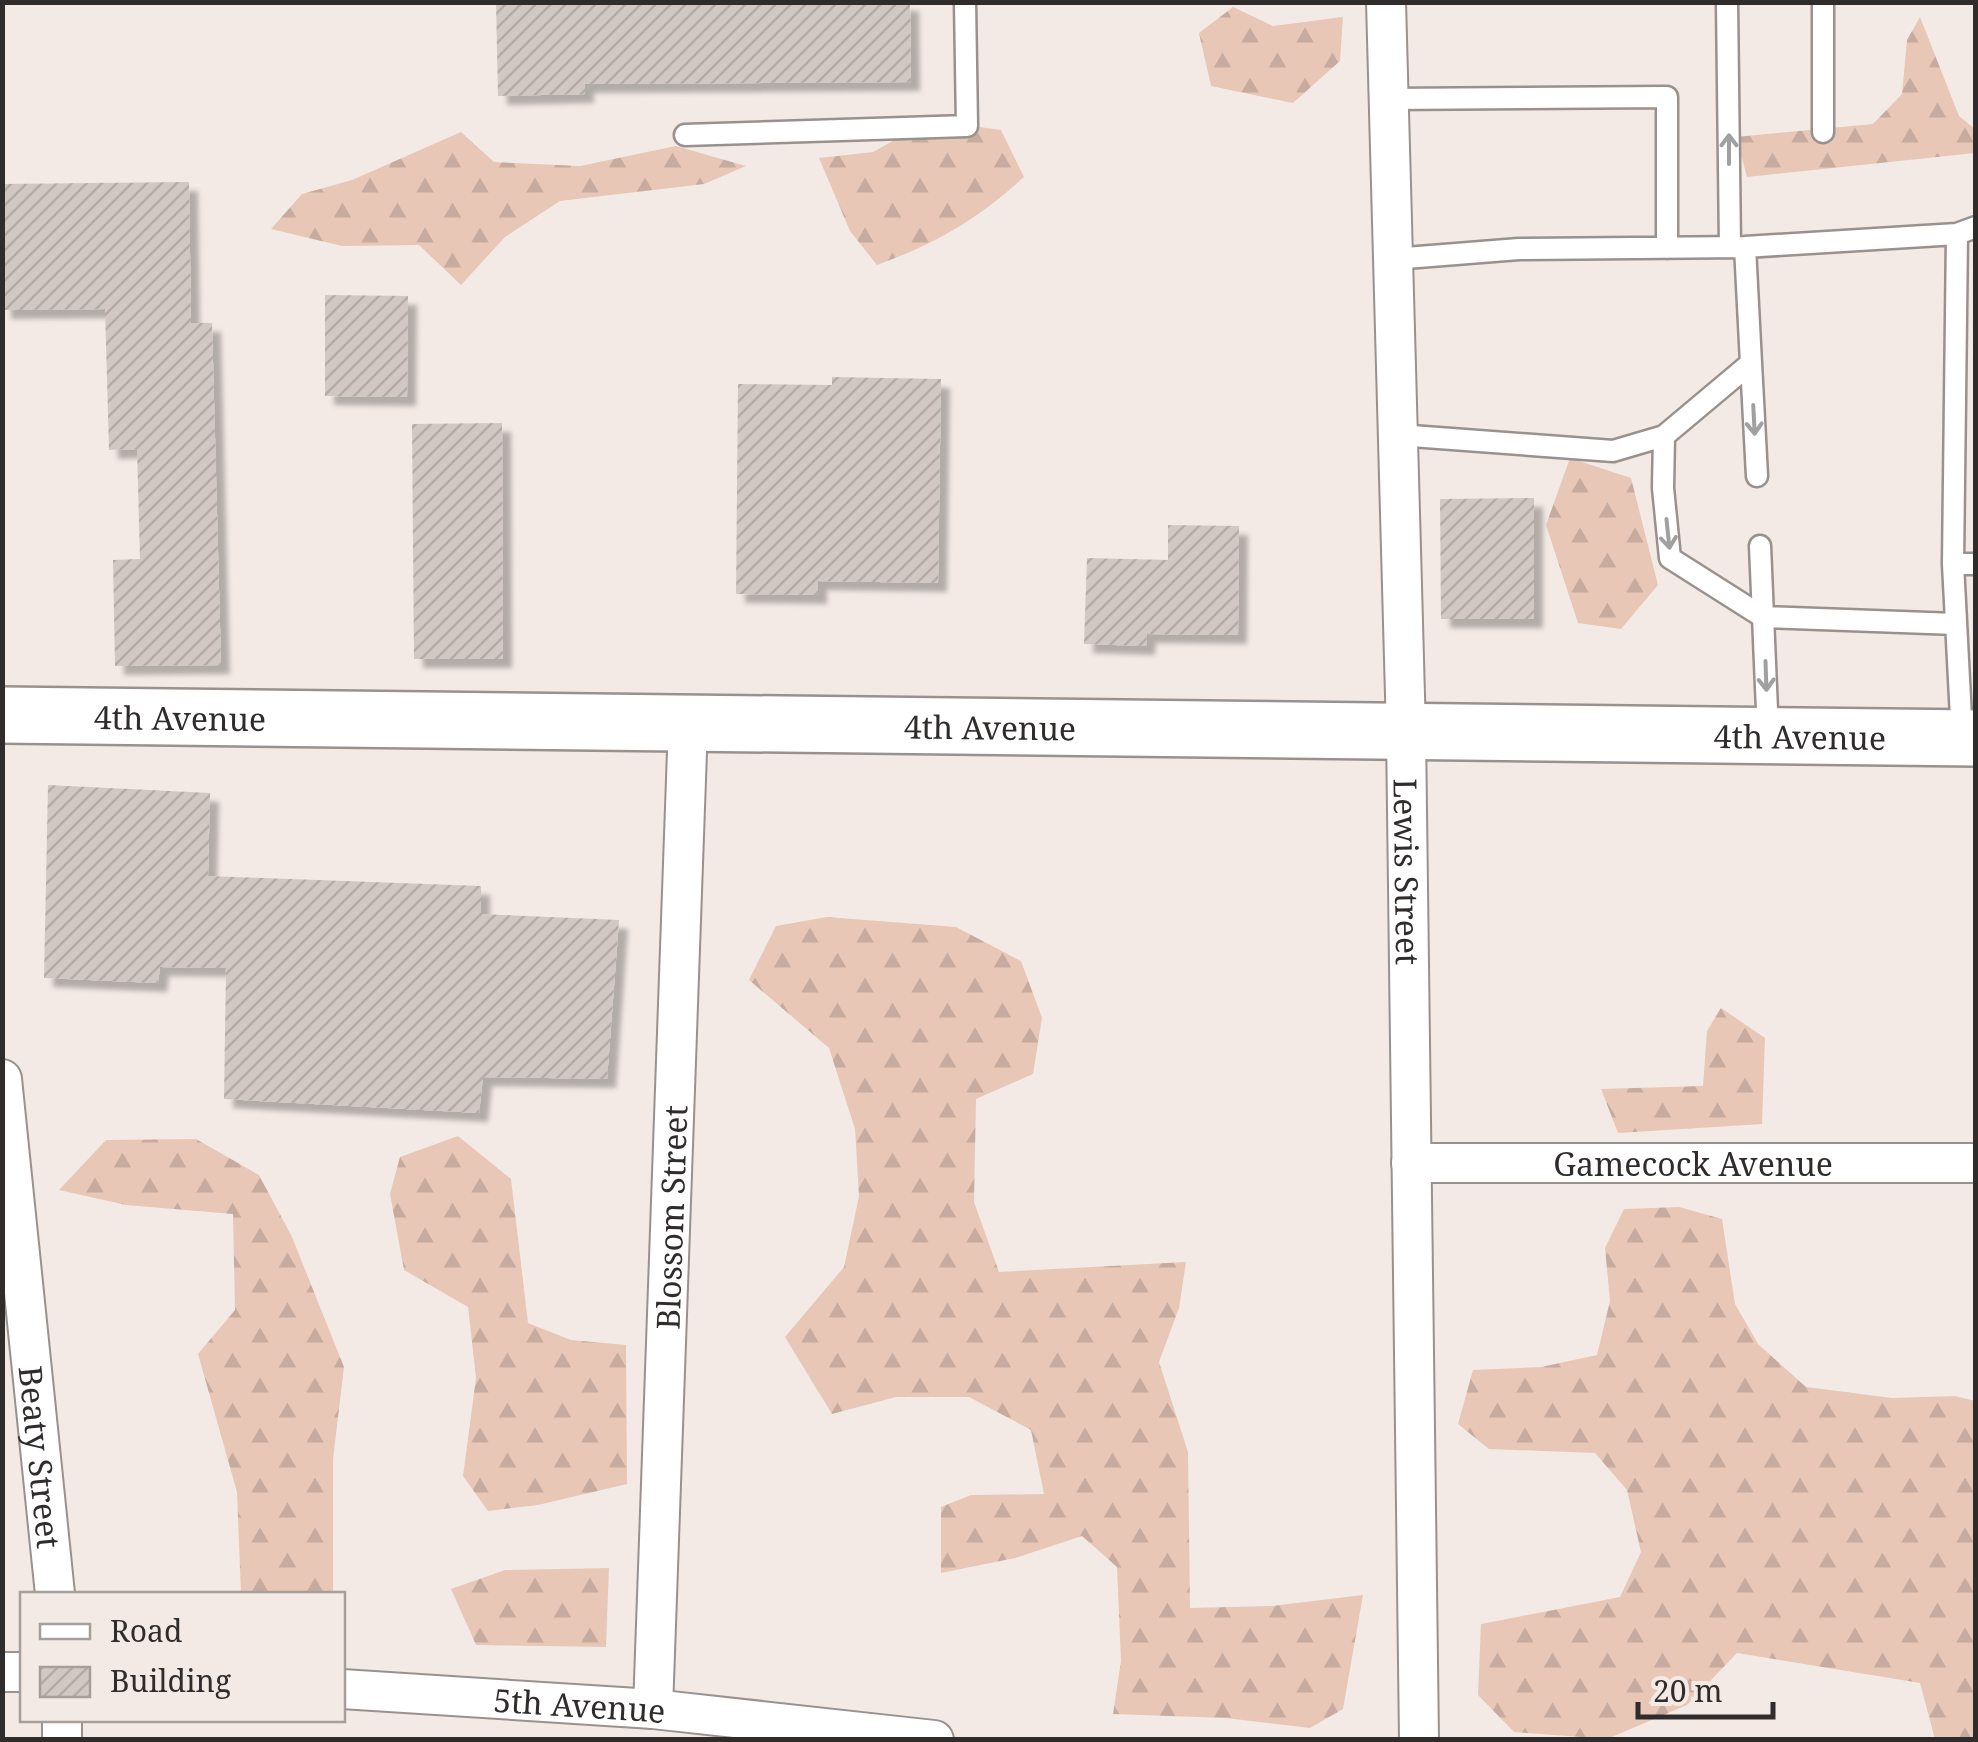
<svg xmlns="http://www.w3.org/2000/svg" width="1978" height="1742" viewBox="0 0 1978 1742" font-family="'Noto Serif',serif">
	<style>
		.forest { fill: url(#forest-firs) }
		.building { fill: url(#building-hatch); filter: url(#shadow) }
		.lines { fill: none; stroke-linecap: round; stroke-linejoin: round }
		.service-casing { stroke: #99918d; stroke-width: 25 }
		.minor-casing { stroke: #99918d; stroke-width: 42 }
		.primary-casing { stroke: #99918d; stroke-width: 60 }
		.service { stroke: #fff; stroke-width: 20 }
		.minor { stroke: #fff; stroke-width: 38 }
		.primary { stroke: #fff; stroke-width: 55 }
		.oneway { stroke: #a1a0a0 }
		.labels { text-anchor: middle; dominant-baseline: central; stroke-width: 8; stroke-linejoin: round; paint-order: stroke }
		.street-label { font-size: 32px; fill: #2f2c2b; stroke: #f3eae6 }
	</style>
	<defs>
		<pattern id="forest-firs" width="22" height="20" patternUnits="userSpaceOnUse" patternTransform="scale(2.5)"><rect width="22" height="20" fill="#e8c7b7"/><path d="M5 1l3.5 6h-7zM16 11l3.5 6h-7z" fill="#c7ab9e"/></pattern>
		<pattern id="building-hatch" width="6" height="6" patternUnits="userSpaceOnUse" patternTransform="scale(2.5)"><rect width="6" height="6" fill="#d1c8c4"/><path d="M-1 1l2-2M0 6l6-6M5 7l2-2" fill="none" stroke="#b4aca9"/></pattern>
		<filter id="shadow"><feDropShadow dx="9" dy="9" stdDeviation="2.5" flood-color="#0004"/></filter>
	</defs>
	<rect width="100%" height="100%" fill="#f3eae6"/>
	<path class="forest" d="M1233 7 1273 26 1343 17 1340 61 1293 103 1211 86 1199 33Z
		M1920 17 1959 116 1975 129V153L1747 177 1736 137 1873 124 1902 94 1907 40Z
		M930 120 1001 130 1024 177C978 219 935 244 877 265L850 231 819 158 873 152Z
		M461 132 494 162 580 166 676 146 746 166 704 184 560 201 505 237 461 285 419 245 342 246 271 229 302 194 352 180Z
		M1570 458 1631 478 1658 585 1621 629 1578 623 1546 525Z
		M827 917 956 927 1021 961 1042 1018 1033 1074 976 1099 974 1202 999 1272 1186 1262 1179 1308 1159 1362 1188 1452 1190 1608 1272 1606 1363 1595 1343 1709 1310 1728 1226 1718 1113 1714 1121 1661 1117 1567 1082 1536 1015 1558 941 1573V1507L971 1495 1044 1494 1031 1430 969 1397H896L832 1414 785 1337 844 1267 859 1196 855 1129 829 1048 749 980 776 926Z
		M1721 1008 1765 1038 1762 1124 1618 1133 1601 1089 1703 1086 1707 1031Z
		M458 1136 511 1179 528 1323 571 1340 626 1345 627 1484 538 1505 488 1511 463 1476 476 1378 468 1307 404 1270 390 1194 400 1157Z
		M196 1139 259 1175 292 1237 344 1367 333 1459V1593L241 1594 237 1492 198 1354 235 1310 233 1214 126 1205 59 1190 106 1140Z
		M1679 1207 1722 1219 1735 1304 1758 1344 1806 1387 1892 1398 1955 1396 1975 1401V1739H1935L1920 1683 1737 1653 1687 1705 1607 1739 1514 1732 1478 1695 1481 1624 1620 1597 1641 1552 1627 1490 1595 1453 1489 1449 1458 1424 1473 1370 1541 1367 1597 1355 1610 1301 1605 1248 1624 1209Z
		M609 1568 606 1647 476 1645 451 1589 505 1570Z"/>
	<path class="building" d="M496 2H910L911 82 585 84V94L498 96Z
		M189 182 191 323H212L221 665 115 666 113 560 140 559 137 449 109 450 105 309 2 310V184Z
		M325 295 408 296 407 397 325 396Z
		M832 377 941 379 938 583 818 581V595L736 594 738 384 832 385Z
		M502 423 503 659H414L412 424Z
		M1534 498V619H1441L1440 499Z
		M1168 525 1239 526 1238 635 1147 634 1146 646 1084 644 1087 558 1168 560Z
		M48 785 210 793 208 876 481 886V914L619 920 607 1079 483 1077 479 1113 224 1099 226 968 160 967 158 983 44 978Z"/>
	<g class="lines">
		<defs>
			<path id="service" d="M1727 2 1730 247
				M1823 2V132
				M1389 99 1667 97V248
				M685 135 967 126 965 2
				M1957 234 1953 564H1976
				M1393 259 1519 249 1745 247 1957 234 1976 227
				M1751 363 1757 476
				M1398 435 1613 451 1664 436 1751 363 1745 247
				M1664 436 1663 488 1670 558 1763 617 1956 624
				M1760 546 1768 734
				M1953 564 1962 737"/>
			<g id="minor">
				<path id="s1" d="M1386 2 1406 732 1419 1740"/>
				<path id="s2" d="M2 1079 55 1594"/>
				<path id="s3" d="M1411 1163H1976"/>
				<path d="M2 1672H22"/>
				<path id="s4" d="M342 1689 653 1709 934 1740"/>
				<path id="s5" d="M653 1709 688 723"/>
				<path d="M62 1740V1720"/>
			</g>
			<g id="primary">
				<path id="s6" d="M2 715 1976 738"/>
			</g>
		</defs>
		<use href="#service" class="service-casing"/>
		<use href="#minor" class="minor-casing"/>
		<use href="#primary" class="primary-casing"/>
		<use href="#service" class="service"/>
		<use href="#minor" class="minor"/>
		<use href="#primary" class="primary"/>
	</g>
	<defs><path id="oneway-shaft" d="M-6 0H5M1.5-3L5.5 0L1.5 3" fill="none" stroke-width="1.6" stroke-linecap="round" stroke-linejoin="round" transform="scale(2.5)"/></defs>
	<g class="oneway">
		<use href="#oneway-shaft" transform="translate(1729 149) rotate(-90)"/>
		<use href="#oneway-shaft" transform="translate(1754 420) rotate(87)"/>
		<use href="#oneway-shaft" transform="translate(1668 534) rotate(84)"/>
		<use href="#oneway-shaft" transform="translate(1766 676) rotate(88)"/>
	</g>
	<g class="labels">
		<g class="street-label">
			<text stroke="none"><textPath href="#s6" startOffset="178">4th Avenue</textPath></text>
			<text stroke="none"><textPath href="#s6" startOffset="988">4th Avenue</textPath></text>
			<text stroke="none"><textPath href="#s6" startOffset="1798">4th Avenue</textPath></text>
			<text stroke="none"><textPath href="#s1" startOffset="870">Lewis Street</textPath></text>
			<text stroke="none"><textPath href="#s3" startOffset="282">Gamecock Avenue</textPath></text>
			<text stroke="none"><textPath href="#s5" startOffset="492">Blossom Street</textPath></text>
			<text stroke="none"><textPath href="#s2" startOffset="380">Beaty Street</textPath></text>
			<text stroke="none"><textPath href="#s4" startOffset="238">5th Avenue</textPath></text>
		</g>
	</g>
	<rect width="1978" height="1742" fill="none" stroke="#2f2c2b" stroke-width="10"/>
	<rect x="20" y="1592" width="325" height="130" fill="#f3eae6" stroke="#a59e9b" stroke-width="2.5"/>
	<rect x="40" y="1624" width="50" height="15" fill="#ffffff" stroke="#a59e9b" stroke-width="2.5"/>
	<text x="110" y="1642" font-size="30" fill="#2f2c2b">Road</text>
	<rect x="40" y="1667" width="50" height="30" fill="url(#building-hatch)" stroke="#a59e9b" stroke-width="2.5"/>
	<text x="110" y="1692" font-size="30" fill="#2f2c2b">Building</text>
	<path d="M1638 1702v15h135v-15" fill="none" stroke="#2f2c2b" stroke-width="5"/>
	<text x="1653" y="1702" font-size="30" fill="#2f2c2b" stroke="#f3eae6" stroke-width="8" paint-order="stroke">20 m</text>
</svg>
